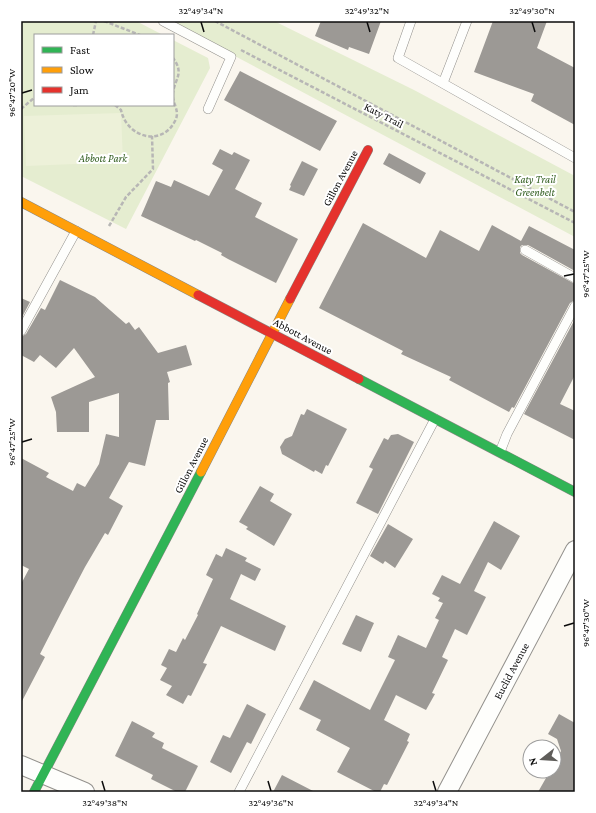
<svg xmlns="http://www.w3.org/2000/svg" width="596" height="813" viewBox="0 0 596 813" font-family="'Crimson Pro',serif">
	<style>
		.green { fill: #e5edd0 }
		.pitch { fill: #edf1d9 }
		.building { fill: #9c9995 }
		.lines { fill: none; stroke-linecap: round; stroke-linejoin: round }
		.lane-casing { stroke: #93918d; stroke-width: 10 }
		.street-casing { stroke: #93918d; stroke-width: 20 }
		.fast-casing { stroke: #898784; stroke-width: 10 }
		.slow-casing { stroke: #898784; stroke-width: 10 }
		.jam-casing { stroke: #898784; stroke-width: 10 }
		.path { stroke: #b7b6b5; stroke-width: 2.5; stroke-dasharray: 4 2; stroke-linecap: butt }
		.lane { stroke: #fefefc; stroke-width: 9 }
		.street { stroke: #fefefc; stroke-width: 18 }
		.fast { stroke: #30b455; stroke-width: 9 }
		.slow { stroke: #ff9f0a; stroke-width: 9 }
		.jam { stroke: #e5322d; stroke-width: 9 }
		.ticks { fill: none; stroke: #0b0b0b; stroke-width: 1.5 }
		.labels { text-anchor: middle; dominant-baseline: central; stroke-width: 4; stroke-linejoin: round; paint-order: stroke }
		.street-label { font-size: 11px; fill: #0b0b0b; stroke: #fff }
		.park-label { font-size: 11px; font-style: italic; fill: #325e20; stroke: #fff }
		.neatline { fill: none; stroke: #0b0b0b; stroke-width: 1.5 }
		.ticks-label { font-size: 10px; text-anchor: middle; fill: #0b0b0b }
	</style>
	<rect width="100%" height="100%" fill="#faf6ee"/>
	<path class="green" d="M21 21H136L163 35H35V105H173V40L208 58 210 68 126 229 21 176Z
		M169 21H274L414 90 575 176V237Z"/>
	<path class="pitch" d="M121 113 123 162 26 166 24 116Z"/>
	<path class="building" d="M321 21H381L369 54 349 47 348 50 315 36Z
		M493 21H547L537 48 575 68V125L531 101 534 94 474 72Z
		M240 71 337 121 320 151 224 100Z
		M220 149 232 155 234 152 250 160 235 189 262 203 255 217 298 239 276 283 228 259 221 255 222 253 196 240 195 241 141 216 156 181 171 187 174 180 209 196 223 170 212 164Z
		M389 153 426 173 420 184 383 164Z
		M302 161 318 169 304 196 289 190 291 186 290 185Z
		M363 223 426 258 440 230 479 251 492 225 521 241 529 226 575 250V271L528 245H522L520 247V253L522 255 575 284V300L570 303 514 408 512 407 509 412 449 380 451 377 401 354 403 351 319 308Z
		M60 280 95 297 126 324 129 322 135 330 139 327 158 353 186 345 192 365 167 372 170 382 168 383 169 420H156L145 466 129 462 109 498 123 506 108 535 105 533 85 567 62 611 40 654 45 657 21 703V584L29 569 21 565V458L49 473 46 477 73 491 77 483 85 487 99 464 106 434 119 437V393L89 402V432H57L56 412 51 397 95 377 74 348 56 368 40 355 34 362 21 355V337L26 334 41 308 45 310Z
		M21 298 30 302 21 319Z
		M575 319V375L560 404 575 411V440L524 414Z
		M307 409 347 429 328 466 326 465 322 474 315 470 314 472 282 454 280 447 285 439 292 436 301 414 304 415Z
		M398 434 414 442 378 514 356 503 373 469 369 467 384 438 388 440 391 435Z
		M260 486 274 494 270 501 292 514 274 546 246 529 248 527 239 522Z
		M494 521 520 536 501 570 488 562 474 591 486 597 467 635 455 629 442 657 448 660 432 693 435 694 426 710 396 695 384 720 410 734 407 741 409 742 387 785 384 784 380 792H376L337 772 350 748 316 730 321 720 299 709 314 680 370 710 395 660 388 657 398 635 426 648 439 620 435 618 443 603 438 601 440 598 432 594 442 575 460 584Z
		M388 524 413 539 395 568 385 561 383 564 370 556Z
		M226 548 247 558 245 561 261 569 255 581 241 574 230 599 286 626 275 651 221 626 203 663 207 664 191 696 188 695 183 704 166 695 172 686 160 680 167 668 161 665 169 649 176 652 183 638 185 640 198 615 197 614 213 579 206 575 216 554 222 557Z
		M356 615 374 623 361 652 342 644Z
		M247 704 266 714 251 744 247 742 231 773 210 762 223 735 230 738Z
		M559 714 575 723V792H538L550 771H554V764L561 751 557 739 548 734Z
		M132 721 155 733 152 737 164 743 162 748 198 766 185 792H177L151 779 153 775 115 756Z
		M282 775 315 792H273Z"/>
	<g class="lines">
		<defs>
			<path id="lane" d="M163 21 231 57 208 109
				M411 21 398 58 575 158
				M443 83 467 21
				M525 250 575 278
				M21 331 76 231
				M500 452 507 434 575 306
				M239 792 435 419"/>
			<path id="street" d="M21 765 85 792
				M447 792 575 550"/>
			<path id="fast" d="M359 379 575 492
				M34 792 201 472"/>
			<path id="slow" d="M21 202 198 295
				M201 472 290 299"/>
			<path id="jam" d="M198 295 359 379
				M290 299 368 150"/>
		</defs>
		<use href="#lane" class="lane-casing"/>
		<use href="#street" class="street-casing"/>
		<use href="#fast" class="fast-casing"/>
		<use href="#slow" class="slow-casing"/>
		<use href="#jam" class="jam-casing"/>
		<path class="path" d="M104 21 140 35
			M215 21 575 212
			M93 35 96 21
			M241 50 575 223
			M73 105H78
			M115 105 121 110C127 138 162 147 175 121 181 110 171 103 173 92 176 77 184 73 173 58
			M21 109 35 97
			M109 226 126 197 153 169 152 136"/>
		<use href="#lane" class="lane"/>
		<use href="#street" class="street"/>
		<use href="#fast" class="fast"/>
		<use href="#slow" class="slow"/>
		<use href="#jam" class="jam"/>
	</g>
	<path class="ticks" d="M201 22 204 32M367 22 370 32M532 22 535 32M22 93 32 90M564 276 574 274M22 442 32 439M564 626 574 623M102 781 105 791M268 781 271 791M433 781 436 791"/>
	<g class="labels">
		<g class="street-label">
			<text transform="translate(384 115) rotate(27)">Katy Trail</text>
			<text transform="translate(340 178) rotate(-62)">Gillon Avenue</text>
			<text transform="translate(303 336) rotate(28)">Abbott Avenue</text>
			<text transform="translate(191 465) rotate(-63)">Gillon Avenue</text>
			<text transform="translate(511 671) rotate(-62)">Euclid Avenue</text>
		</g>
		<g class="park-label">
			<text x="103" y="158">Abbott Park</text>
			<text x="535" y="179">Katy Trail<tspan x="535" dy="13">Greenbelt</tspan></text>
		</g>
	</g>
	<rect width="596" height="813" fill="none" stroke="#ffffff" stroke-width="44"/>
	<rect x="34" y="34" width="140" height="72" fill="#ffffff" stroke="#9d9d9d"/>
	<rect x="42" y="47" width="20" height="6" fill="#30b455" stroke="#9d9d9d"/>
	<text x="70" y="54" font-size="12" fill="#0b0b0b">Fast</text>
	<rect x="42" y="67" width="20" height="6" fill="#ff9f0a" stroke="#9d9d9d"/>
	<text x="70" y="74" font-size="12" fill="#0b0b0b">Slow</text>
	<rect x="42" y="87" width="20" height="6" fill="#e5322d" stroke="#9d9d9d"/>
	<text x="70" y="94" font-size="12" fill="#0b0b0b">Jam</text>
	<g transform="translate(542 759) rotate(253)"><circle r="19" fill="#ffffff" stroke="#9d9d9d"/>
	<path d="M0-3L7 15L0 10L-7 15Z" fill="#5f5d5a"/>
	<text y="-6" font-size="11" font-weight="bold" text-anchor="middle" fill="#0b0b0b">N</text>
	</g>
	<rect x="22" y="22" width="552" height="769" class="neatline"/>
	<g class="ticks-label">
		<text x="201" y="14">32°49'34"N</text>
		<text x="367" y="14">32°49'32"N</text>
		<text x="532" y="14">32°49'30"N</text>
		<text transform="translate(11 93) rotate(-90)" y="4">96°47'20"W</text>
		<text transform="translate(585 274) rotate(-90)" y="4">96°47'25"W</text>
		<text transform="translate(11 442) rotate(-90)" y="4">96°47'25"W</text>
		<text transform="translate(585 623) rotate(-90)" y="4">96°47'30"W</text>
		<text x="105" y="806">32°49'38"N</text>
		<text x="271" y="806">32°49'36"N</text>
		<text x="436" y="806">32°49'34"N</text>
	</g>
</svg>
